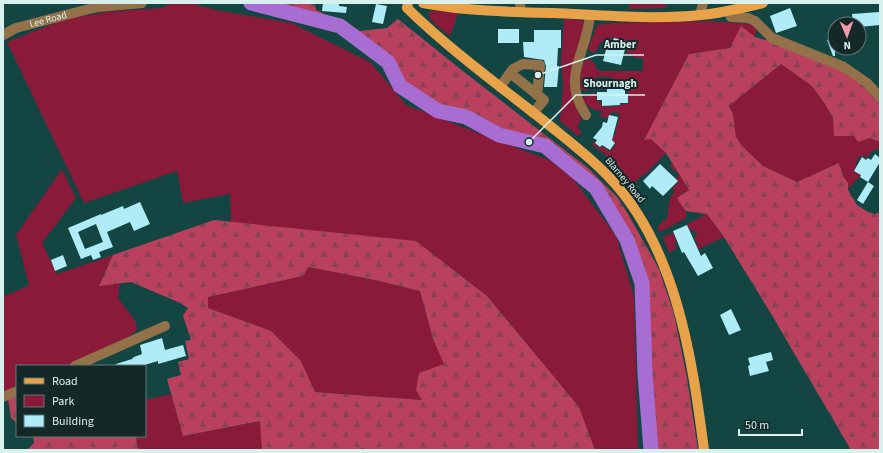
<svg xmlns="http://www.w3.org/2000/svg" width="883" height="453" viewBox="0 0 883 453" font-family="'Source Sans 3',sans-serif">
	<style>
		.green { fill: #891a3a }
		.forest { fill: url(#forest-firs); fill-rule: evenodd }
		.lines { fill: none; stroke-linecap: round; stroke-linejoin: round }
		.river { stroke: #a86dd2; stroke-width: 15 }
		.building { fill: #afecf7; fill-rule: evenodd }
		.minor { stroke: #937149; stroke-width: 10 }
		.major { stroke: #e8a249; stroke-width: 10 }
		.labels { text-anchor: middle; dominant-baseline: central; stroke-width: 4; stroke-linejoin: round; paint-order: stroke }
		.street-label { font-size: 10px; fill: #d8f1ef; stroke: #142827 }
		.leader { fill: none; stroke: #d8f1ef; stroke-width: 1.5 }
		.callout-dot { fill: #d8f1ef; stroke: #142827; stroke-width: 1.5 }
		.callout-label { font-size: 11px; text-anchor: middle; font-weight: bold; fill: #d8f1ef; stroke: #142827; stroke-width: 4; stroke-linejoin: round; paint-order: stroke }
	</style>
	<defs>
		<pattern id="forest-firs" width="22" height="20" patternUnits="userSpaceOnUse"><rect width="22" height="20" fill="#ba415d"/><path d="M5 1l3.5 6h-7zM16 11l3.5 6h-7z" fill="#844454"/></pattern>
	</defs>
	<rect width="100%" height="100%" fill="#134643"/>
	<path class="green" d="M169 3H189L216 10 291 23 370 62 406 105 551 161 574 180 616 236 634 296 638 450H595L579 407 487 296 416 241 231 225 230 194 183 203 177 171 84 203 7 42 65 19 107 12 161 8 167 6Z
		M629 3H666L665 8 629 9Z
		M440 10 458 12 456 20 450 36 436 25 429 17V12L433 11Z
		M564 19 582 20 586 23 574 101 581 119 577 127 582 132 578 136 560 121 563 86 561 60Z
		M710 21 748 24 753 25 757 30C753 48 705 52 689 54L644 140 651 139 666 153 646 174H644L638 180 630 183 616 163 591 144 594 142 600 148 602 146 610 151 616 144 611 139 615 134 620 114 611 112 608 118 601 117 600 115 603 111C594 111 588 107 582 100 585 94 589 94 596 93L597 101 601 102 602 107 620 106V104H629L627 82H618V86H612V77H597L592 81 587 90 584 91 580 88 581 71 585 59C593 58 595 66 599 71H643V58H635L632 54 626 53 630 42 611 37 610 42 607 41V43L601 41 596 51 593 53 588 49 597 25 613 23Z
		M781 64 812 86 825 104 833 118 835 136H854L858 142 870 138 880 142V150L876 149 871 152 868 157 861 156 857 159 856 167 854 171 861 175 848 189C848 180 841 173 839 163L797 182 763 166 742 146 736 137 733 114 729 106Z
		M672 163 689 190 682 194 680 203 686 211V218L660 232 657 227 667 218 670 198 675 191 672 188 679 182 676 178 679 175 670 166Z
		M62 169 76 198 42 243 57 274 113 255 99 285 120 284 118 298 136 322 137 330 114 349 75 366H17V392L3 398V297L29 285 16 235Z
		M707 214 724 237 686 255 684 252 698 245 694 237 697 235V233L690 230 687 224Z
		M673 233 676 241 675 244 676 249 669 253 663 237Z
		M307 267 375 280 420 291 433 339 445 364 423 400 315 392 301 361 271 331 208 308V297L303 276Z
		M171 394 183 436 261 421 262 450H138L136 436H145V400Z"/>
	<path class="forest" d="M271 3H309L315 5 316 10 360 31 387 28 398 19 464 72 588 168 618 198 628 214 659 269 674 314 687 378 698 450H654L650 418 645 287 642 267 600 188 547 145 514 133 461 111 440 108 402 84 389 62 366 41 340 25Z
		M741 26 755 37 772 42 847 73 865 88 880 104V142L870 138 858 142 854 136H834L833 118 825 104 812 86 781 64 729 106 733 114 736 137 742 146 763 166 797 182 839 163 843 176 848 183V190L857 205 868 212 875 214 880 212V450H851L770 312 724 237 707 214 686 211 680 203 677 198 689 190 666 153 651 139 644 140 689 54 730 48Z
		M214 220 416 241 487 296 579 407 595 450H368L362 448 360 450H262L260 421 183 436 167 379 181 375 178 362 189 359 185 341 191 340 183 316 188 308 178 302 131 282 99 286 113 255ZM308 267 375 280 420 291 433 339 444 364 419 373 416 390 422 400 315 392 301 361 271 331 208 308V297L303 276Z
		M17 395V423L11 418 8 399Z
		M33 436H136L138 450H27L34 443Z"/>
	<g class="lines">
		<path class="river" d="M251 3 340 26 388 62 400 86 438 111 466 117 499 135 545 146 596 188 627 240 642 283 645 374 651 450"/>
	</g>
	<path class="building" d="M323 3H339V6L347 7 346 13 322 11Z
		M376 4 387 6 383 24 372 22Z
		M790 8 797 26 776 33 770 16Z
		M879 12 880 25 859 27V24H853L852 14Z
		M498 29H519V43H498Z
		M534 30H561V48H558L557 66H559L557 87H544L546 66 544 60 524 57 523 42H534Z
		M835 37V56H833L827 40Z
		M614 38 627 41 621 65 603 61 608 42 612 43Z
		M613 87H619V89H625V94H628V103H620V105L602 106V100H597V92H607V89H613Z
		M609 115 618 117 612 140 615 143 610 150 602 145 600 147 595 143 597 140 593 138 602 127 603 122 607 123Z
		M875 154 880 158V162L868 182 874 186 863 204 857 200 868 182 860 177 861 175 854 171 862 157 866 160 868 158 871 160Z
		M660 164 678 181 663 196 652 186 650 189 643 181Z
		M140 202 150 224 134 231 130 222 107 232 113 247 99 252 101 257 93 260 91 255 81 259 68 228 101 214V215L123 206 124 209ZM96 224 103 242 85 249 78 232Z
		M687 225 701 256 705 253 713 268 698 276 684 252 682 253 673 231Z
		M63 255 67 266 55 271 51 260Z
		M731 309 741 330 729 335 720 315Z
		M162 338 165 350 183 345 186 356 158 364V361L141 366H116V364L132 359 134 357 142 354 140 345Z
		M771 352 773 360 766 362 769 371 750 376 748 366 750 365 748 358Z"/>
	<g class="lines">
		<g class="minor">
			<path d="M520 3 521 12"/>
			<path d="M728 11 731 17 748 18 755 21 772 38 844 67 867 83 880 97"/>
			<path d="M700 15 703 3"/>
			<path id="s1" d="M3 35 16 28 85 10 98 7 142 3"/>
			<path d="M510 73 544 100 533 113"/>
			<path d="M500 87 513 69 523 64 540 65 537 95"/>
			<path d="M586 115C560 77 587 54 590 15"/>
			<path d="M75 366 165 326"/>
			<path d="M3 397 17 391"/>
		</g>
		<path class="major" d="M408 3 407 8C449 49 497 84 544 121 566 139 588 155 608 176 676 246 692 357 704 450
			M423 3C465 11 509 12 552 13 600 15 653 20 701 15 722 13 742 8 763 3"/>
	</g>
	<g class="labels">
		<g class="street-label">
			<text stroke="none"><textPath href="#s1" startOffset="48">Lee Road</textPath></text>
			<text transform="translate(625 180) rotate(50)">Blarney Road</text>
		</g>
	</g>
	<path class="leader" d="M538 75L596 55H644M529 142L576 95H645"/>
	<g class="callout-dot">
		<circle cx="538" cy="75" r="4"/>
		<circle cx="529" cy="142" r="4"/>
	</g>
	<g class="callout-label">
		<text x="620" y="48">Amber</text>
		<text x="610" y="87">Shournagh</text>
	</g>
	<rect width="883" height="453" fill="none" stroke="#d8f1ef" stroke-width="8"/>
	<rect x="16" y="365" width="130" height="72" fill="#142827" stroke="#627877"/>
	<rect x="24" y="378" width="20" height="6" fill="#e8a249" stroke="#627877"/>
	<text x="52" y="385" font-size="12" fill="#d8f1ef">Road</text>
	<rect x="24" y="395" width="20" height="12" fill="#891a3a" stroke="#627877"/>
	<text x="52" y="405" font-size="12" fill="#d8f1ef">Park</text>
	<rect x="24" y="415" width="20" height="12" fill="#afecf7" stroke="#627877"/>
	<text x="52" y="425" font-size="12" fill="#d8f1ef">Building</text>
	<g transform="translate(847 36) rotate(178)"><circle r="19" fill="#142827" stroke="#627877"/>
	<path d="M0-3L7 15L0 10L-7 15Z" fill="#f39aa8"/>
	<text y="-6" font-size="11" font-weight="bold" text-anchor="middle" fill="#d8f1ef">N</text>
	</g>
	<path d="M739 429v6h63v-6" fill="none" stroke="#d8f1ef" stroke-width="2"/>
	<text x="745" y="429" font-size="12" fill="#d8f1ef" stroke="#142827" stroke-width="3" paint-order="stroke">50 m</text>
</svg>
